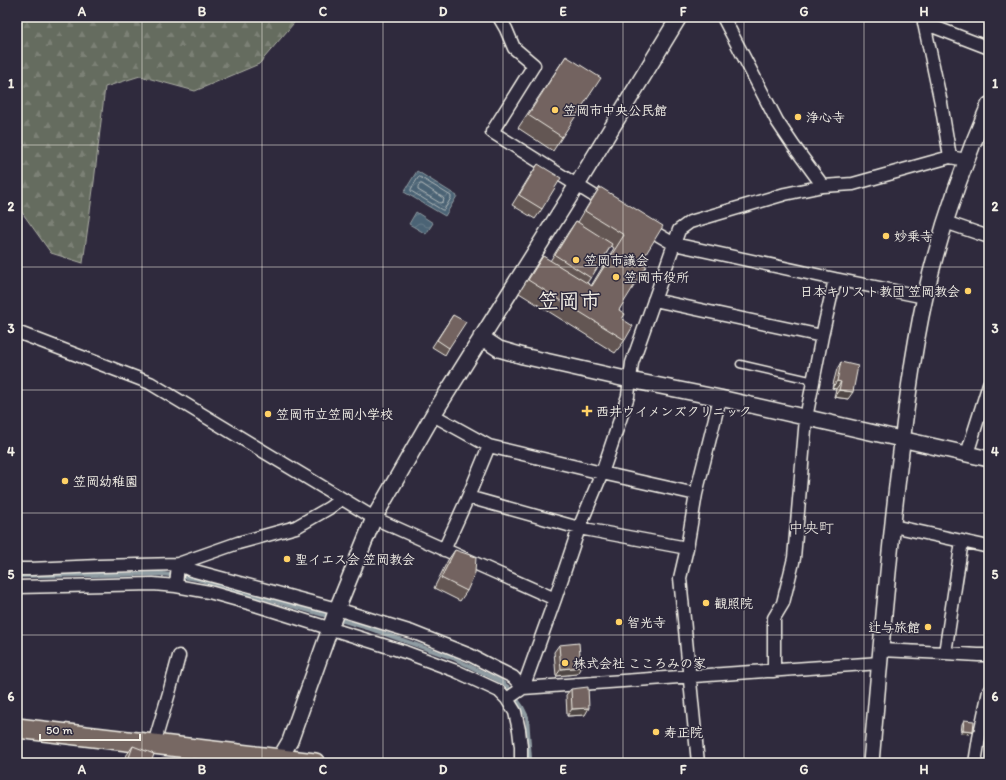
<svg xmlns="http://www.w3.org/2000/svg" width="1006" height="780" viewBox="0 0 1006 780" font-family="Itim,'Klee One',sans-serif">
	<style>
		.forest { fill: url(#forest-firs); stroke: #acaea4 }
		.water { fill: url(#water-waves); stroke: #8f9ca2 }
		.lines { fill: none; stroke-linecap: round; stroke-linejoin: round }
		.shore { stroke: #b0b8ba; stroke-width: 1 }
		.stream { stroke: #8f9ca2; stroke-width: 4 }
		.service-casing { stroke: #f4f1e8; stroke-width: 9 }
		.minor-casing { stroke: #f4f1e8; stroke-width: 15 }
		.tertiary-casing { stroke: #f4f1e8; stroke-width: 18 }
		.primary-casing { stroke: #f4f1e8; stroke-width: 22 }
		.service { stroke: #2f2a3d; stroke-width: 6 }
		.minor { stroke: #2f2a3d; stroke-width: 12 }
		.tertiary { stroke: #2f2a3d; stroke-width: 15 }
		.primary { stroke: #776864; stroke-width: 19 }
		.wall { fill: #635653; stroke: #f4f1e8; fill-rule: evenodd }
		.shaded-wall { fill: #504644; stroke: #f4f1e8 }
		.building { fill: #736461; stroke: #f4f1e8 }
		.grid { fill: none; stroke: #f4f1e8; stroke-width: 1; stroke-opacity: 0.55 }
		.poi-dot { fill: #ffd166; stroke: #2f2a3d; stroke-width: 1.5 }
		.labels { text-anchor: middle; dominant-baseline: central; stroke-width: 3; stroke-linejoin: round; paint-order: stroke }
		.poi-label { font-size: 13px; font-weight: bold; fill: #f4f1e8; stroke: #2f2a3d; text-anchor: start }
		.quarter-label { font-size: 15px; fill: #f4f1e8; stroke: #2f2a3d }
		.town-label { font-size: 21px; font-weight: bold; fill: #f4f1e8; stroke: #2f2a3d }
		.neatline { fill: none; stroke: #f4f1e8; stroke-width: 1.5 }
		.grid-label { font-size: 13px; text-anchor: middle; font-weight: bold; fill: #f4f1e8 }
	</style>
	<defs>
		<pattern id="forest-firs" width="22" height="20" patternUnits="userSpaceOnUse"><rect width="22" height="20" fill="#656c5f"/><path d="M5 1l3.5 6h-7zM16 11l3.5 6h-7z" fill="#7c8176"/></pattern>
		<pattern id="water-waves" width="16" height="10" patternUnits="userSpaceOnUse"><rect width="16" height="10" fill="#4b6374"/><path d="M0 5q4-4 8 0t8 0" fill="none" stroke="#667a88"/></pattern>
	</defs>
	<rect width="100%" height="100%" fill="#2f2a3d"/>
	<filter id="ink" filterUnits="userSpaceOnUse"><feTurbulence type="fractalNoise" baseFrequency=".025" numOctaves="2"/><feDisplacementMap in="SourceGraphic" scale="8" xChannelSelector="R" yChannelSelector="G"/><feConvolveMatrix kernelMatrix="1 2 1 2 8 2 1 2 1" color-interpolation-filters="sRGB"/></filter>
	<g filter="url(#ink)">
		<path class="forest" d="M17 17H299L259 64 195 91 140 76 105 87 94 182 83 263 51 253 21 211 17 167Z"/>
		<path class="water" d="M417 171 457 196 445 216 404 192Z
			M416 212 433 223 426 234 409 224Z"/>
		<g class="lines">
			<path class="shore" d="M420 177 451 196V198L444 210H442L411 191V189L418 178Z
				M420 184H422L443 198 444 199 443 202 440 203 418 190V188Z"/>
			<path class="stream" d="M17 576 163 574 197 579 331 617
				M337 619 371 629 453 658 500 681 508 687 522 707 527 717 530 759"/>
			<defs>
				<path id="service" d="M740 364 814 381"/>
				<path id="minor" d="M499 17 506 29 514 48 534 65 492 132 607 204
					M723 17 777 121 793 145 823 186
					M924 17V23L941 103 950 157
					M924 23 989 48
					M945 222 989 237
					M645 227 674 244 835 279 925 297
					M654 300 822 336
					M17 332 150 383 374 518 555 599
					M433 415 489 446 602 473 696 494
					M967 454 989 384
					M468 497 579 528 687 548
					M893 526 989 547
					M444 550 468 497 489 446
					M17 569H30L99 566 178 564 191 570 337 609 412 632 470 655 495 668 513 677 523 688 880 663
					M176 586 178 564 238 543 296 527 329 508 341 499
					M17 587 153 584 176 586 209 592 252 604 405 652 456 671 499 691 507 699 515 712 519 730 521 747V763
					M881 650 945 653 978 655H989
					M945 653 962 541
					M774 671V618L783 603 794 558 806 418 822 336 835 279
					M507 699 523 688 555 599 579 528 602 473 628 396 632 363 679 230 690 222 785 194 823 186 853 184 950 157 966 160
					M154 744 169 693 179 656
					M698 763 680 578 687 548 696 494 720 398
					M975 763 979 738 989 691"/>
				<path id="tertiary" d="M481 337 499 349 523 356 630 380 720 398 989 459
					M280 758 290 741 337 609 374 518 433 415 577 185 679 17
					M871 763C879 668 887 572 898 477 905 417 912 356 925 297 940 231 962 167 989 105"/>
				<path id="primary" d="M17 728 315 763"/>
			</defs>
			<use href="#service" class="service-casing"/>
			<use href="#minor" class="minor-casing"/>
			<use href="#tertiary" class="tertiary-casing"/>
			<use href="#primary" class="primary-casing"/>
			<use href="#service" class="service"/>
			<use href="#minor" class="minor"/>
			<use href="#tertiary" class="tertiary"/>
			<use href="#primary" class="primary"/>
		</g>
		<path class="wall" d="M566 56 562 137 553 151 518 128Z
			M538 164 542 209 535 219 512 205 531 174Z
			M600 187 641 262 619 310 622 319 625 340 615 353 519 293 534 269 543 256 550 261 569 231 576 221 578 222 591 200ZM611 246 614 248 591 286 587 283Z
			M453 315 449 348 445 355 432 347Z
			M841 362 848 399 834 397 836 389 832 388 837 369Z
			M455 550 467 591 460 601 434 588 448 560Z
			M559 645 577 674 556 676 554 652Z
			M571 689 585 715 567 716 566 695Z
			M964 720 970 734 961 733 962 724Z
			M133 746 151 763H123L126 756Z"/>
		<path class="shaded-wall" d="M837 381 841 382 836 389 832 388Z
			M839 390 853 392 848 399 834 397Z
			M581 667 577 674 556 676 561 669Z
			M589 708 585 715 567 716 572 709Z
			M963 730 973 731 970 734 961 733Z"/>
		<path class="building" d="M566 56 601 78 562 137 528 115Z
			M538 164 561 178 542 209 519 195Z
			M600 187 663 226 641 262 647 265 619 310 625 314 622 319 633 326 625 340 528 280 543 256 592 286 624 235 585 211Z
			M576 221 612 244 591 278 555 255Z
			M453 315 466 322 449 348 437 340Z
			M841 362 858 366 853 392 839 390 841 382 837 381Z
			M455 550 476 557 475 573 467 591 441 578Z
			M579 643 581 667 561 669 559 645Z
			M588 687 589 708 572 709 571 689Z
			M964 720 974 721 973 731 963 730Z
			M133 746 154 754 151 763H127Z"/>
	</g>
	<path class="grid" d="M142 17V763M262 17V763M383 17V763M503 17V763M623 17V763M744 17V763M864 17V763M17 145H989M17 267H989M17 390H989M17 513H989M17 635H989"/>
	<g class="poi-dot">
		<circle cx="555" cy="110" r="4"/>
		<circle cx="798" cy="117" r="4"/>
		<circle cx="886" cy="236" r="4"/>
		<circle cx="576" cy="260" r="4"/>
		<circle cx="616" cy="277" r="4"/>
		<circle cx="968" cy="291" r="4"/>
		<path d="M585 405h4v4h4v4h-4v4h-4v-4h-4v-4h4z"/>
		<circle cx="268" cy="414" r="4"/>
		<circle cx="65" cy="481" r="4"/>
		<circle cx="287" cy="559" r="4"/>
		<circle cx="706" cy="603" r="4"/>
		<circle cx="619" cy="622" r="4"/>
		<circle cx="928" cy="627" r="4"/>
		<circle cx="565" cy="663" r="4"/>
		<circle cx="656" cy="732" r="4"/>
	</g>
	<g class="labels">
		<g class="poi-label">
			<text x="563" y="110">笠岡市中央公民館</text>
			<text x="806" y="117">浄心寺</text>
			<text x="894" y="236">妙乗寺</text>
			<text x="584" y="260">笠岡市議会</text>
			<text x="624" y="277">笠岡市役所</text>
			<text x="960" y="291" text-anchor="end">日本キリスト教団 笠岡教会</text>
			<text x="596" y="411">西井ウイメンズクリニック</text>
			<text x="276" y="414">笠岡市立笠岡小学校</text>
			<text x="73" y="481">笠岡幼稚園</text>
			<text x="295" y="559">聖イエス会 笠岡教会</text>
			<text x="714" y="603">観照院</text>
			<text x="627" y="622">智光寺</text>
			<text x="920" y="627" text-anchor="end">辻与旅館</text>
			<text x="573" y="663">株式会社 こころみの家</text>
			<text x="664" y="732">寿正院</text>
		</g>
		<g class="quarter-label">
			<text x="811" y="528">中央町</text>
		</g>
		<g class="town-label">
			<text x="569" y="300">笠岡市</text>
		</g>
	</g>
	<rect width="1006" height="780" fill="none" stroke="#2f2a3d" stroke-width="44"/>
	<path d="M40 734v6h100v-6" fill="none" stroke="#f4f1e8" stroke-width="2"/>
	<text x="46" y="734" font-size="12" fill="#f4f1e8" stroke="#2f2a3d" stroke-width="3" paint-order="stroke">50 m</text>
	<rect x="22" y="22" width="962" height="736" class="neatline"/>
	<g class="grid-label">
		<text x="82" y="16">A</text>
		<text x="202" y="16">B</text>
		<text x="323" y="16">C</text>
		<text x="443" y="16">D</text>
		<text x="563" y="16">E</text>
		<text x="683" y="16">F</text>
		<text x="804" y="16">G</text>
		<text x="924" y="16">H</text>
		<text x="11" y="88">1</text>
		<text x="995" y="88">1</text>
		<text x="11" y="211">2</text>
		<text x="995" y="211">2</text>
		<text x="11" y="333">3</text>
		<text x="995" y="333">3</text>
		<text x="11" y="456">4</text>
		<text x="995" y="456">4</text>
		<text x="11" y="579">5</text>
		<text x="995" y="579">5</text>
		<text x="11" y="701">6</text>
		<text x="995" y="701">6</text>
		<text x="82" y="774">A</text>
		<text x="202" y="774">B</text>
		<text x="323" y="774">C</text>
		<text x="443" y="774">D</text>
		<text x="563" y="774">E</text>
		<text x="683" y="774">F</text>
		<text x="804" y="774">G</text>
		<text x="924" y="774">H</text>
	</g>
</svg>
